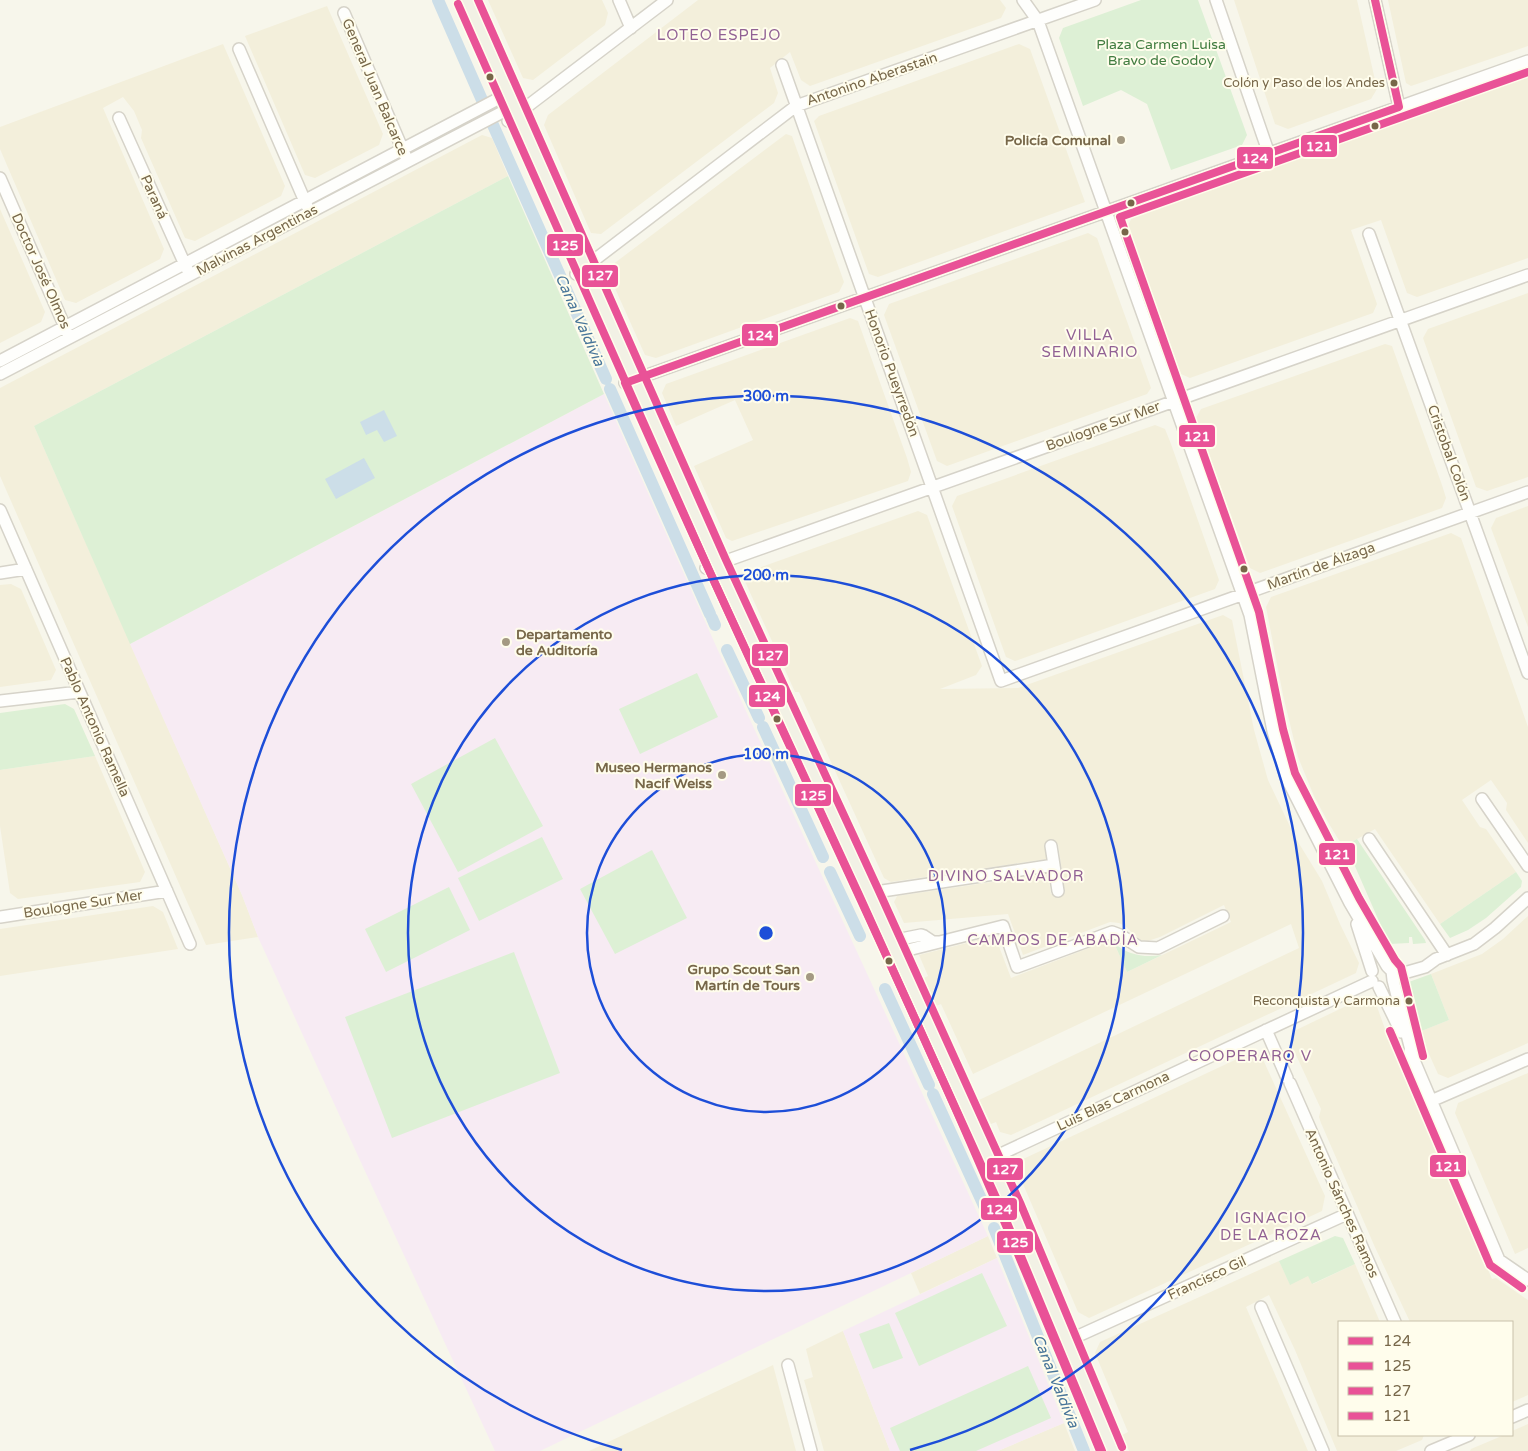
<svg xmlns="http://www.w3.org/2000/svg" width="1528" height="1451" viewBox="0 0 1528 1451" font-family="'Varela Round',sans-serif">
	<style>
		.residential { fill: #f3efdb }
		.education { fill: #f7ebf3 }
		.green { fill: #ddf0d5 }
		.water { fill: #ccdee8 }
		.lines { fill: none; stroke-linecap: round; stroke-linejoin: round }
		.canal { stroke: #ccdee8; stroke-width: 12 }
		.street-casing { stroke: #d6d3c9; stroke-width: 14 }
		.primary-casing { stroke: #d6d2c6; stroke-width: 21 }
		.street { stroke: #fefefc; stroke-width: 11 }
		.primary { stroke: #f2f1e5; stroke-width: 19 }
		.bus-1-casing { stroke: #fffdec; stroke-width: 11 }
		.bus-2-casing { stroke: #fffdec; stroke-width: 11 }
		.bus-3-casing { stroke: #fffdec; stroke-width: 11 }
		.bus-4-casing { stroke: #fffdec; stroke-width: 11 }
		.bus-1 { stroke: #e95297; stroke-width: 8 }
		.bus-2 { stroke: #e95297; stroke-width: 8 }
		.bus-3 { stroke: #e95297; stroke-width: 8 }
		.bus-4 { stroke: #e95297; stroke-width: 8 }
		.ring { fill: none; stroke: #1d4ed8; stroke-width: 2.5 }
		.bus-dot { fill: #776749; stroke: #fffdec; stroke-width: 2 }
		.poi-dot { fill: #a49982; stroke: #fffdec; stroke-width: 2 }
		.labels { text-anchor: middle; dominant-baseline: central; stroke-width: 4; stroke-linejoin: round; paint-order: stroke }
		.bus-label { font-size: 13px; fill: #776749; stroke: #fffdec; text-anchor: end }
		.park-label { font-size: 14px; fill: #427d41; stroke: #fffdec }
		.street-label { font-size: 14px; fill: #776749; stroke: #fffdec }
		.poi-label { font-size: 14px; font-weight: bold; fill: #776749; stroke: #fffdec; text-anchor: end }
		.neighbourhood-label { font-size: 15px; letter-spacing: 1px; fill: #916194; stroke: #fffdec }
		.water-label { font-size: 15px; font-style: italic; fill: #487599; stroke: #fffdec }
		.centre { fill: #1d4ed8; stroke: #fffdec; stroke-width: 2.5 }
		.ring-label { font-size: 15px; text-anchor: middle; font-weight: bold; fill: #1d4ed8; stroke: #fffdec; stroke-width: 4; stroke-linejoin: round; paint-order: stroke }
		.line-badge { stroke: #fffdec; stroke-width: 2 }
		.badge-label { font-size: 14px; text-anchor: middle; font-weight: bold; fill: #fff }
	</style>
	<rect width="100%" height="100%" fill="#f7f6eb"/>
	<path class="residential" d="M488 0H602L608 13 605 25 533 80 523 78Z
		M698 0H1000L1006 8 1001 18 810 86 801 80 790 52 770 68 778 93 774 103 601 234 591 233 544 125 548 115Z
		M1234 0H1357L1377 89 1371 99 1288 129 1275 124Z
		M1388 0H1528V46L1411 86 1406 83Z
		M327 6 383 134 379 145 315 178 305 175 245 36Z
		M223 44 285 186 281 196 195 241 185 238 141 138 142 130 134 111 123 97 103 108 164 249 160 259 76 303 65 300 0 149V127Z
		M1019 44 1030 49 1085 202 878 277 869 274 814 121 819 116Z
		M1528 76V258L1417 297 1407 293 1381 220 1351 230 1377 304 1373 313 1190 378 1181 374 1128 226 1132 217Z
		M786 134 792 136 844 282 839 292 656 358 645 355 609 275 612 265Z
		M482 135 492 138 508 176 34 426 242 895 258 937 206 945 0 476V388Z
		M0 209 45 312 41 322 0 343Z
		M1088 233 1097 238 1151 388 1147 394 947 466 937 461 884 315 889 304Z
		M1528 293V477L1487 491 1476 487 1423 338 1428 329Z
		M850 318 858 321 907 458 911 472 908 481 732 541 726 538 694 466 753 440 735 400 676 426 662 393 666 384Z
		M1385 344 1392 346 1442 485 1446 498 1442 508 1260 573 1250 568 1196 418 1201 409Z
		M1155 425 1165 429 1171 444 1219 580 1215 589 1015 661 1006 657 952 506 957 496Z
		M1528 506V627L1491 528 1496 518Z
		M918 511 927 515 982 666 976 675 940 689 1018 688 1223 615 1232 620 1254 730 1268 780 1295 837 1322 881 1340 924 1359 963 1356 973 1011 1135 1000 1132 996 1122 991 1124 979 1100 1299 948 1291 924 973 1074 941 1004 936 1006 924 978 928 976 919 955 995 936 1011 978 1110 940 1114 943 1127 972 1231 922 1224 905 1160 937 1148 941 1140 940 1125 926 1119 923 1110 922 1023 955 1008 914 904 923 894 902 897 896 1048 874 1051 894 1065 892 1058 844 1045 845 1047 859 891 882 884 878 799 692H795L743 577 747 572Z
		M1451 533 1461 538 1528 727V843L1506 810 1507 803 1491 780 1462 800 1480 827 1486 829 1516 872 1440 924 1375 829 1343 847 1328 822 1314 796 1298 757 1283 695 1266 607 1271 597Z
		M11 584 21 589 56 670 51 680 0 687V585Z
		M95 756 145 872 140 882 18 899 10 893 0 826V770Z
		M153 906 163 912 178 949 0 976V929Z
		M1528 916V1043L1448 1078 1438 1074 1419 1032 1449 1020 1431 974 1482 954 1503 939Z
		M1365 997 1375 1001 1390 1043 1492 1279 1496 1278 1528 1300V1395L1512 1402V1322H1410L1374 1245 1321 1123 1319 1117 1321 1109 1290 1042 1294 1031Z
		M1252 1052 1261 1055 1325 1196 1322 1211 1089 1318 1078 1312 1017 1170 1021 1160Z
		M1528 1073V1248L1515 1254 1455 1113 1458 1103Z
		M988 1236 997 1258 920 1294 911 1273Z
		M1279 1261 1290 1284 1308 1275 1313 1284 1355 1264 1380 1322H1339V1435H1424L1422 1440 1396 1451H1337L1295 1350 1269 1295 1246 1307 1308 1451H1129L1122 1435 1128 1432 1095 1353 1100 1342Z
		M843 1331 890 1451H824L804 1380 813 1377 806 1349Z
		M773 1365 796 1451H589L670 1413Z
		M1064 1423 1075 1451H998Z
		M1528 1424V1451H1470L1471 1449 1504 1435H1512V1431Z"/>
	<path class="education" d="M604 394 716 646 988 1236 540 1451H495L364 1169 258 937 242 895 130 644Z
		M997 1258 1064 1423 998 1451H890L843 1331Z"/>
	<path class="green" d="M1141 0H1198L1247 135 1242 145 1171 170 1147 104 1121 90 1083 106 1059 38 1063 28Z
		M508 176 604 394 130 644 34 426Z
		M697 673 718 717 640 754 619 709Z
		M65 704 74 709 95 756 0 770V713Z
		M495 738 543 826 458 872 411 784Z
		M542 837 563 879 479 921 458 878Z
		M1357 839 1425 940 1426 943 1413 944 1412 937H1409V943L1389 944 1354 864 1343 847Z
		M652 850 687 918 615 954 580 889Z
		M1516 872 1522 881 1521 887 1486 918 1468 930 1450 938 1440 924Z
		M449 887 470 930 386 972 365 929Z
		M1114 943C1128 955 1144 958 1162 955L1127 972Z
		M514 952 560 1073 392 1138 345 1017Z
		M1431 974 1449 1020 1419 1032 1406 983Z
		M1335 1236 1343 1238 1355 1264 1312 1284 1308 1276 1290 1285 1279 1261Z
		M982 1273 1007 1326 919 1366 895 1313Z
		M889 1323 903 1358 873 1369 859 1334Z
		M1028 1366 1051 1418 976 1451H900L890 1428Z"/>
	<path class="water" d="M384 410 397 436 384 442 377 430 366 435 360 422Z
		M364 458 375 478 336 499 325 479Z"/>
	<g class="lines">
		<path class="canal" d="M438 0 482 100
			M493 125 606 379
			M610 389 710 614
			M712 618 715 625
			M727 650 759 718
			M763 727 823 857
			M830 872 860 936
			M885 989 929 1085
			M933 1094 986 1210
			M994 1228 1084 1451"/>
		<defs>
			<path id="street" d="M619 0 631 28
				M1023 0 1038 21 1250 615 1273 731 1286 777 1350 903 1387 966 1392 971 1393 980 1413 1058
				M1216 0 1269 154
				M1375 0 1399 107
				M344 13 405 155
				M239 49 307 206
				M782 65 1001 681 1528 492
				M119 118 187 269
				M508 121 667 0
				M0 178 68 334
				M1369 234 1528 673
				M576 274 796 106 1095 0
				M0 361 509 93
				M0 374 514 106
				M625 383 1528 61
				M0 510 190 944
				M706 568 1528 275
				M0 573 26 569
				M0 701 79 692
				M1482 799 1528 866
				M1369 839 1447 955
				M1051 846 1058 891
				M869 893 1054 865
				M0 917 167 891
				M1357 924 1372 971
				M891 941 921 935 924 936 933 942H938
				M896 953 1003 926 1017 967 1112 932 1120 935 1139 947 1158 948 1223 916
				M1393 978 1404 973 1425 967 1436 959 1474 944 1495 928 1528 898
				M1379 987 1401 1032
				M1266 1030 1287 1078
				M1410 1051 1499 1260 1528 1280
				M1290 1083 1395 1322
				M1431 1101 1528 1059
				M990 1159 1372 981
				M1261 1307 1323 1451
				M1067 1341 1347 1214
				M788 1365 811 1451
				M1512 1417 1528 1410
				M1431 1451 1469 1435"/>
			<path id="primary" d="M467 0 717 564 869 893 1012 1209 1113 1451"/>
		</defs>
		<use href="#street" class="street-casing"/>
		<use href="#primary" class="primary-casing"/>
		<use href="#street" class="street"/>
		<use href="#primary" class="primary"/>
		<defs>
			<path id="bus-1" d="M1100 1451C1053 1337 1006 1223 956 1110 848 867 732 627 625 383L1399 107 1375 0"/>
			<path id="bus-2" d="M458 4 708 568 860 897 1003 1213 1102 1451"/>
			<path id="bus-3" d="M478 0 726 560 878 889 1021 1205 1122 1447"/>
			<path id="bus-4" d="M1390 1031 1490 1265 1522 1288
				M1423 1056 1401 967 1395 960 1359 898 1295 773 1283 729 1259 612 1120 217 1528 72"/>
		</defs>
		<use href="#bus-1" class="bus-1-casing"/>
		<use href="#bus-2" class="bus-2-casing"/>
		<use href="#bus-3" class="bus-3-casing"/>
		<use href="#bus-4" class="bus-4-casing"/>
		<use href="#bus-1" class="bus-1"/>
		<use href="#bus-2" class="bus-2"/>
		<use href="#bus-3" class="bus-3"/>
		<use href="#bus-4" class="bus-4"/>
	</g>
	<g class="ring">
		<circle cx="766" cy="933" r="179"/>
		<circle cx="766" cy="933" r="358"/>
		<path d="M622 1450A537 537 0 1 1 910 1450"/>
	</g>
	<g class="bus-dot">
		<circle cx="490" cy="77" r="4.5"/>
		<circle cx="1394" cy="83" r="4.5"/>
		<circle cx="1375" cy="126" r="4.5"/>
		<circle cx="1131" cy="203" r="4.5"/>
		<circle cx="1125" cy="232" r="4.5"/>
		<circle cx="841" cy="306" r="4.5"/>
		<circle cx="1244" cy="569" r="4.5"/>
		<circle cx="777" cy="719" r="4.5"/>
		<circle cx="889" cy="961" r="4.5"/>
		<circle cx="1409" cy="1001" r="4.5"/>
	</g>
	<g class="poi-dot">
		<circle cx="1121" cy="140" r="5"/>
		<circle cx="506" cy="642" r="5"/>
		<circle cx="722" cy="775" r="5"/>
		<circle cx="810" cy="977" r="5"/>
	</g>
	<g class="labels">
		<g class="bus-label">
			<text x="1385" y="83">Colón y Paso de los Andes</text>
			<text x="1400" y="1001">Reconquista y Carmona</text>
		</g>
		<g class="park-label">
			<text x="1161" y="44">Plaza Carmen Luisa<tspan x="1161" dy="16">Bravo de Godoy</tspan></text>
		</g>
		<g class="street-label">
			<text transform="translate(872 79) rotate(-19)">Antonino Aberastain</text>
			<text transform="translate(375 87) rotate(67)">General Juan Balcarce</text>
			<text transform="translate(154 197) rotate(66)">Paraná</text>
			<text transform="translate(257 240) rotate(-28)">Malvinas Argentinas</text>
			<text transform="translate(41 271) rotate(66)">Doctor José Olmos</text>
			<text transform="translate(892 373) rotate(70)">Honorio Pueyrredón</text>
			<text transform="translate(1103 426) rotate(-20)">Boulogne Sur Mer</text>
			<text transform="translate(1449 453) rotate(70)">Cristobal Colón</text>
			<text transform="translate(1321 566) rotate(-20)">Martín de Álzaga</text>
			<text transform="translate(95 727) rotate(66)">Pablo Antonio Ramella</text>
			<text transform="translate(83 904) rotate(-9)">Boulogne Sur Mer</text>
			<text transform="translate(1113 1101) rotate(-25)">Luis Blas Carmona</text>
			<text transform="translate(1342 1203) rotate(66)">Antonio Sánches Ramos</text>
			<text transform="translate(1207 1278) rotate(-25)">Francisco Gil</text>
		</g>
		<g class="poi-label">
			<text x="1111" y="140">Policía Comunal</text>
			<text x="516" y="634" text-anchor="start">Departamento<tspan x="516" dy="16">de Auditoría</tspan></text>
			<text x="712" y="767">Museo Hermanos<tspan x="712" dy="16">Nacif Weiss</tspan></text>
			<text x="800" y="969">Grupo Scout San<tspan x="800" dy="16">Martín de Tours</tspan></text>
		</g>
		<g class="neighbourhood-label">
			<text x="719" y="35">LOTEO ESPEJO</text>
			<text x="1090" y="335">VILLA<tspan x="1090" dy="17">SEMINARIO</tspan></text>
			<text x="1006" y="876">DIVINO SALVADOR</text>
			<text x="1053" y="940">CAMPOS DE ABADÍA</text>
			<text x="1250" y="1056">COOPERARQ V</text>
			<text x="1271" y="1218">IGNACIO<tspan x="1271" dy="17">DE LA ROZA</tspan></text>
		</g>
		<g class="water-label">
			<text transform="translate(580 320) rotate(66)">Canal Valdivia</text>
			<text transform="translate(1056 1381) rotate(68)">Canal Valdivia</text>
		</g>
	</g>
	<circle cx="766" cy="933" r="8" class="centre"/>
	<g class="ring-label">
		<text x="766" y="401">300 m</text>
		<text x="766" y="580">200 m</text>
		<text x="766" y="759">100 m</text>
	</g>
	<g class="line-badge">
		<rect x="1300" y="134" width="38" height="24" rx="5" fill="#e95297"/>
		<rect x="1236" y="146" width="38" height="24" rx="5" fill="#e95297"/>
		<rect x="546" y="233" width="38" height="24" rx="5" fill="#e95297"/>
		<rect x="581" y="264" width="38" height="24" rx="5" fill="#e95297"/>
		<rect x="741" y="323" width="38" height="24" rx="5" fill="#e95297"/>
		<rect x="1178" y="424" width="38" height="24" rx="5" fill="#e95297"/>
		<rect x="751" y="643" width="38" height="24" rx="5" fill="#e95297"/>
		<rect x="748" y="684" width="38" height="24" rx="5" fill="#e95297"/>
		<rect x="794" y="783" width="38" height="24" rx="5" fill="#e95297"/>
		<rect x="1318" y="842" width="38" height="24" rx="5" fill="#e95297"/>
		<rect x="1429" y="1154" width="38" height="24" rx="5" fill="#e95297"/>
		<rect x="986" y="1157" width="38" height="24" rx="5" fill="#e95297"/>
		<rect x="980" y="1197" width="38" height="24" rx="5" fill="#e95297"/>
		<rect x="996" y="1230" width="38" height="24" rx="5" fill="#e95297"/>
	</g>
	<g class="badge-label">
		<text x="1319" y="151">121</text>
		<text x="1255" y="163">124</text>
		<text x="565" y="250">125</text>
		<text x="600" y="280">127</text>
		<text x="760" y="340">124</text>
		<text x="1197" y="441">121</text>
		<text x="770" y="660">127</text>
		<text x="767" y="701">124</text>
		<text x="813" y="800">125</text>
		<text x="1337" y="859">121</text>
		<text x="1448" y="1171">121</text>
		<text x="1005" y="1174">127</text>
		<text x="999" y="1214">124</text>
		<text x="1015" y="1247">125</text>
	</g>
	<rect x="1338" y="1321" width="175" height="115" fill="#fffdec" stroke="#c9c1ab"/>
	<rect x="1348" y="1337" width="25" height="8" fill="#e95297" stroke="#c9c1ab"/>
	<text x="1383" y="1346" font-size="15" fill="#776749">124</text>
	<rect x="1348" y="1362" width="25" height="8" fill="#e95297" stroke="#c9c1ab"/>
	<text x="1383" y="1371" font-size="15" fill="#776749">125</text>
	<rect x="1348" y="1387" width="25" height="8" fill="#e95297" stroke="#c9c1ab"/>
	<text x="1383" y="1396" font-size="15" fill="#776749">127</text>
	<rect x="1348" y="1412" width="25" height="8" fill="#e95297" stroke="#c9c1ab"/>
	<text x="1383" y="1421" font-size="15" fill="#776749">121</text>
</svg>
